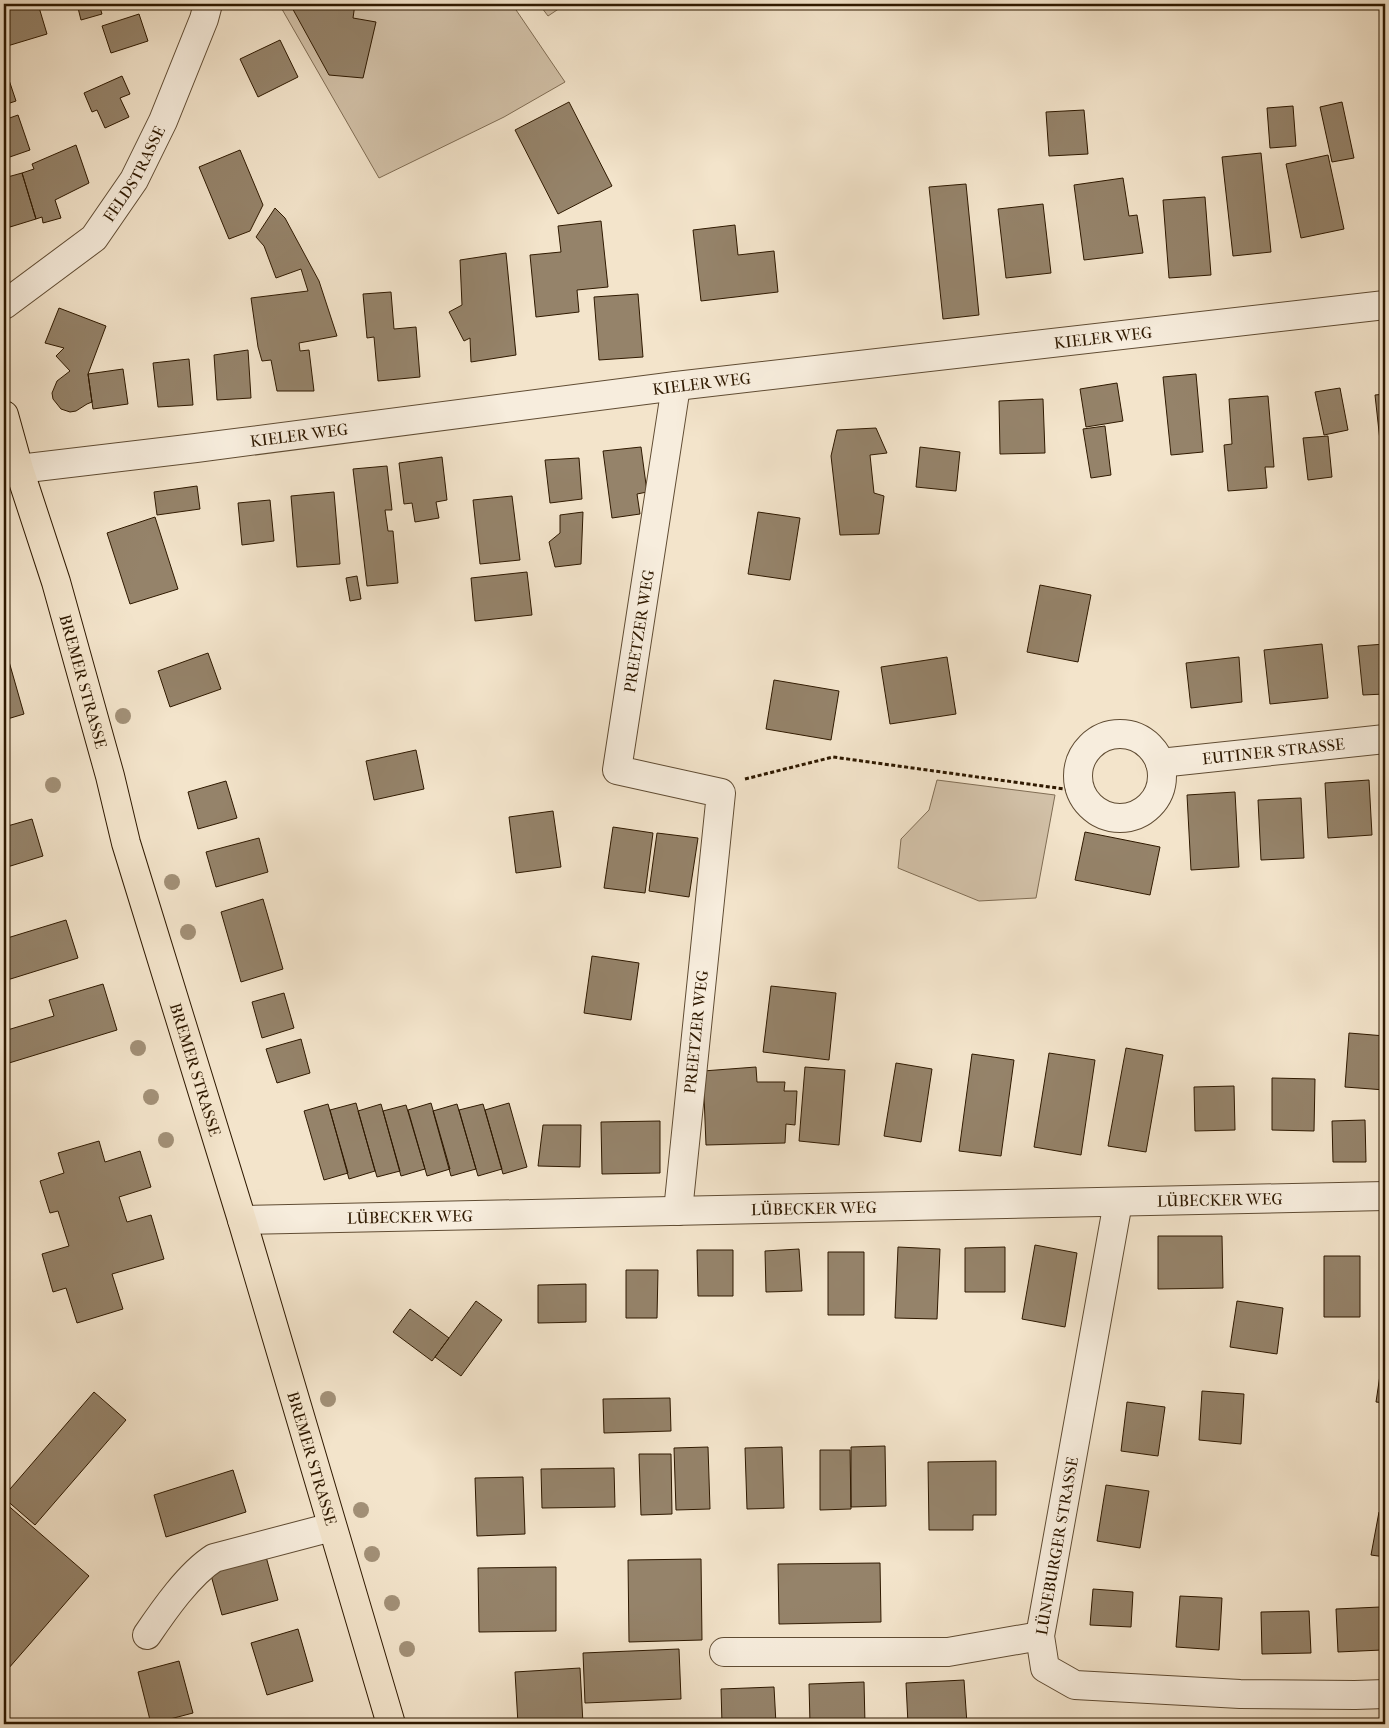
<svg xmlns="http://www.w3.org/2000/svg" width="1389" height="1728" viewBox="0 0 1389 1728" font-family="'IM FELL French Canon',serif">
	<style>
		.green { fill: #d2c1a8; stroke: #806d54 }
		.building { fill: #95836a; stroke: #2f1900 }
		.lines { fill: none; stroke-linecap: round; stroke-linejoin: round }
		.minor-casing { stroke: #604c33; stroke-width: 30 }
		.major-casing { stroke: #2f1900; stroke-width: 30 }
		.path { stroke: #2f1900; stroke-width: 3; stroke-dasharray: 4 2.5; stroke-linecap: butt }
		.minor { stroke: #f7eddd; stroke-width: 28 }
		.major { stroke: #f3e4cb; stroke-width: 28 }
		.tree { fill: #a29077 }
		.labels { text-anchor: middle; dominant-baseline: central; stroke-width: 4.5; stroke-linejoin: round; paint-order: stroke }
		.street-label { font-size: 16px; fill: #2f1900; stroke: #f7eddd }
	</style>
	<rect width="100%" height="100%" fill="#f3e4cb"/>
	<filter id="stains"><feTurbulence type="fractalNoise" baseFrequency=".004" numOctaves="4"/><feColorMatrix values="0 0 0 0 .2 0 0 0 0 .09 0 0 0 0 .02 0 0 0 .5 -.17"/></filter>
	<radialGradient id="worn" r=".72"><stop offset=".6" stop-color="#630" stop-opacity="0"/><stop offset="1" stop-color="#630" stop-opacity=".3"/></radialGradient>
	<path class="green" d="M279 4H512L565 82 504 117 379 178Z
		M539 4H566L548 16Z
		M937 780 1055 795 1036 898 979 901 898 868 901 839 929 810Z"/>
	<path class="building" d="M4 4H38L47 34 4 47Z
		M77 4H99L102 14 81 20Z
		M290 4H355L353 18 376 22 363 78 329 75Z
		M139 14 148 41 111 53 102 26Z
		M280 40 298 77 258 97 240 59Z
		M4 65 16 101 4 105Z
		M122 76 130 94 120 98 129 117 105 128 97 110 92 112 84 93Z
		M569 102 612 186 558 214 515 130Z
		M1342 102 1354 158 1332 162 1320 107Z
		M1293 106 1296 146 1270 148 1267 108Z
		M1084 110 1088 154 1049 156 1046 112Z
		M18 115 30 150 4 159V120Z
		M76 145 89 183 55 200 61 218 43 223 42 217 36 219 22 173 34 169 32 164Z
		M240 150 263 205 250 231 229 239 199 167Z
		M1261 153 1271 252 1233 256 1222 157Z
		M1328 155 1344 229 1301 238 1286 164Z
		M22 173 36 219 10 227 4 206V178Z
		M1123 178 1129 216 1137 215 1143 253 1084 260 1074 185Z
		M966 184 979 315 943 319 929 187Z
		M1205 197 1211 275 1169 278 1163 200Z
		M1043 204 1051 273 1006 278 998 209Z
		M275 208 285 218 319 281 337 336 299 343 300 351 309 350 314 391H277L271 360 262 361 258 347 251 298 308 291 301 269 276 278 264 246 256 237Z
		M601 221 608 287 577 290 579 312 536 317 530 255 561 252 558 226Z
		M735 225 738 255 774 251 778 292 701 301 693 230Z
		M506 253 516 355 471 362 470 338 464 341 449 312 462 305 460 260Z
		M391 292 394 329 416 327 420 377 378 381 374 337 367 338 363 294Z
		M638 294 643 357 599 360 594 297Z
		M59 308 106 326 88 374 92 402 87 404 76 411 70 412 61 409 53 399 52 393 57 381 70 371 56 356 64 348 45 343Z
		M248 350 251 398 217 400 214 355Z
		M189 359 193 405 158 407 153 363Z
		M123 369 128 404 93 409 88 374Z
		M1196 374 1203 452 1171 455 1163 377Z
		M1117 383 1123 421 1086 427 1080 389Z
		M1340 388 1348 430 1324 435 1315 392Z
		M1385 394V459H1382L1375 395Z
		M1268 396 1274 467H1265L1267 488 1228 491 1224 445 1232 444 1229 399Z
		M1043 399 1045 453 1000 454 999 401Z
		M1105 426 1111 475 1091 478 1083 429Z
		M876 428 887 453 870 455 874 493 884 496 879 534 840 535 831 456 837 430Z
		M1328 436 1332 477 1308 480 1303 438Z
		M641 447 647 492 637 494 640 514 612 518 603 451Z
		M920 447 960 452 956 491 916 487Z
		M442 457 447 500 436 502 439 518 415 522 412 503 404 504 399 463Z
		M579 458 582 499 550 503 545 460Z
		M387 466 392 510H385L388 531H393L398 583 367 586 353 469Z
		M197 486 200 509 157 515 154 492Z
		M334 492 340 564 297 567 291 496Z
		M512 496 520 560 480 564 473 500Z
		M270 500 274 541 242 545 238 503Z
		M583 512 581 564 555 567 549 542 560 533V515Z
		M758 512 800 518 790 580 748 574Z
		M155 517 178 589 130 604 107 533Z
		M527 572 532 615 475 621 471 578Z
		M357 576 361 599 350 601 346 578Z
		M1040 585 1091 595 1078 662 1027 652Z
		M4 644 24 714 4 720Z
		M1322 644 1328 698 1270 704 1264 650Z
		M1385 644V694L1363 695 1358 646Z
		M208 653 221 689 170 707 158 671Z
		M947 657 956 714 890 724 881 667Z
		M1239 657 1242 702 1191 708 1186 663Z
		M774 680 839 691 831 740 766 729Z
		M416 750 424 789 374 800 366 761Z
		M1369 780 1372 835 1328 838 1325 783Z
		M226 781 237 818 198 829 188 792Z
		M1235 792 1239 867 1191 870 1187 795Z
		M1301 798 1304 858 1261 860 1258 800Z
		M553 811 561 867 516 873 509 817Z
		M32 819 43 856 4 868V827Z
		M613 827 653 833 645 893 604 888Z
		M1085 832 1160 847 1150 895 1075 880Z
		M657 833 698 838 689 897 649 891Z
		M259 838 268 872 216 887 206 852Z
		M263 899 283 969 241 982 221 912Z
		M66 920 78 958 4 981V939Z
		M592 956 639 963 631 1020 584 1013Z
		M103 984 117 1030 9 1063 4 1047V1031L54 1016 49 1000Z
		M771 986 836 993 829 1060 763 1052Z
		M284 993 294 1028 262 1038 252 1002Z
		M1349 1033 1385 1036V1090L1345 1087Z
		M301 1039 310 1073 277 1083 266 1049Z
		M1126 1048 1163 1055 1146 1152 1108 1146Z
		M1049 1053 1095 1060 1081 1155 1034 1147Z
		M972 1054 1014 1060 1001 1156 959 1151Z
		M896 1063 932 1069 921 1142 884 1136Z
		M756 1067 757 1082H785L784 1091H797L795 1125 786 1124 785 1143 706 1145 703 1071Z
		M805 1067 845 1070 839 1145 799 1141Z
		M1272 1078 1315 1079 1314 1131 1272 1130Z
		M1234 1086 1235 1130 1195 1131 1194 1087Z
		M356 1103 375 1171 349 1179 330 1110Z
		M431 1103 450 1169 427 1176 408 1110Z
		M509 1103 527 1167 503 1174 485 1110Z
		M328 1104 348 1173 324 1180 304 1111Z
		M381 1104 400 1171 377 1177 358 1111Z
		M457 1104 476 1169 451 1176 433 1111Z
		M483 1104 502 1169 478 1176 459 1110Z
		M406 1105 425 1169 401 1176 383 1111Z
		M1365 1120 1366 1162H1333L1332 1121Z
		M660 1121V1173L602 1174 601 1122Z
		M543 1125H581L580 1167 538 1166Z
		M99 1141 105 1162 140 1151 151 1187 119 1197 127 1222 151 1215 164 1259 112 1274 123 1309 77 1323 66 1288 53 1292 42 1254 69 1246 58 1211 50 1213 40 1181 64 1173 58 1153Z
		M1158 1236H1222L1223 1288 1158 1289Z
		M1035 1245 1077 1253 1065 1327 1022 1319Z
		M898 1247 940 1249 937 1319 895 1318Z
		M1005 1247V1292H965V1248Z
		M799 1249 802 1291 766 1292 765 1251Z
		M697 1250H733V1296H698Z
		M828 1252H864V1315H828Z
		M1324 1256H1360V1317H1324Z
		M626 1270H658L657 1318H626Z
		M586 1284V1322L538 1323V1285Z
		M476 1301 502 1320 461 1376 435 1357Z
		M1237 1301 1283 1308 1277 1354 1230 1347Z
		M410 1309 449 1338 432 1361 393 1332Z
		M1384 1348H1385V1403L1376 1402Z
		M1202 1391 1244 1394 1241 1444 1199 1440Z
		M94 1392 126 1420 35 1525 4 1498V1496Z
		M670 1398 671 1431 604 1433 603 1399Z
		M1127 1402 1165 1407 1158 1456 1121 1451Z
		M885 1446 886 1506 851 1507V1447Z
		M708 1447 710 1509 676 1510 674 1448Z
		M782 1447 784 1508 747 1509 745 1448Z
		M820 1450H850L851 1509 820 1510Z
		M639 1454H671L672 1514 641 1515Z
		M996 1461V1515H973V1530H929L928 1462Z
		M614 1468 615 1507 542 1508 541 1469Z
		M233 1470 246 1512 166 1537 154 1495Z
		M523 1477 525 1534 477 1536 475 1478Z
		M1106 1485 1149 1491 1140 1548 1097 1541Z
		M4 1502 89 1576 8 1669 4 1666Z
		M1379 1512 1385 1513V1557L1371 1555Z
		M265 1553 278 1600 222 1615 209 1568Z
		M701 1559 702 1640 629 1642 628 1560Z
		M880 1563 881 1622 779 1624 778 1564Z
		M556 1567V1631L479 1632 478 1568Z
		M1093 1589 1133 1592 1131 1627 1090 1625Z
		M1180 1596 1222 1598 1219 1650 1176 1647Z
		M1380 1607 1382 1650 1338 1652 1336 1609Z
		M1309 1611 1311 1653 1262 1654 1261 1612Z
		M298 1629 313 1681 267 1695 251 1643Z
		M679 1649 681 1699 585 1703 583 1653Z
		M179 1661 193 1713 151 1724 138 1672Z
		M580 1668 583 1724H518L515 1672Z
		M964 1680 967 1724H908L906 1683Z
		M864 1682 865 1724H810L809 1684Z
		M774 1687 776 1724H722L721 1689Z"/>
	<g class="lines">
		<defs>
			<g id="minor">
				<path id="s1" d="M4 305 94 238 134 180 163 121 204 19 208 4"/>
				<path d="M676 386 617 770 721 793 678 1211"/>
				<path id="s2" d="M19 469 196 448 676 386 1385 305"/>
				<circle cx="1120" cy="776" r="42"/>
				<path id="s3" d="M1160 763 1385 739"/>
				<path d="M1118 1202 1040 1636 1045 1668 1075 1685 1240 1694 1355 1695 1385 1694"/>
				<path id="s4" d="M242 1220 1385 1196"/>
				<path d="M147 1635C164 1610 189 1574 214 1558L332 1527"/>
				<path d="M724 1652H948L1040 1636"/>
			</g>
			<g id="major">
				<path id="s5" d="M4 415 19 469 56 582 110 776 126 843 242 1220 391 1724"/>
			</g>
		</defs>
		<use href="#minor" class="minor-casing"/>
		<use href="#major" class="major-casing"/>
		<path class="path" d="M745 779 833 757 1079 791"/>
		<use href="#minor" class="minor"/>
		<use href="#major" class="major"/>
	</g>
	<g class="tree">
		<circle cx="123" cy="716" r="8"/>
		<circle cx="53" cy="785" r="8"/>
		<circle cx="172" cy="882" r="8"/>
		<circle cx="188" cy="932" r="8"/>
		<circle cx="138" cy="1048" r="8"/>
		<circle cx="151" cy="1097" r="8"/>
		<circle cx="166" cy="1140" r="8"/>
		<circle cx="328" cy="1399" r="8"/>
		<circle cx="361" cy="1510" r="8"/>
		<circle cx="372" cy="1554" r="8"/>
		<circle cx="392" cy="1603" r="8"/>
		<circle cx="407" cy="1649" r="8"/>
	</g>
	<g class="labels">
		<g class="street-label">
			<text stroke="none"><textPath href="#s1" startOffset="188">FELDSTRASSE</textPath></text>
			<text stroke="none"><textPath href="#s2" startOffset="1092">KIELER WEG</textPath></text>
			<text stroke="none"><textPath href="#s2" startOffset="688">KIELER WEG</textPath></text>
			<text stroke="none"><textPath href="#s2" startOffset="282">KIELER WEG</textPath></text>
			<text transform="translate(639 631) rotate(-81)">PREETZER WEG</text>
			<text stroke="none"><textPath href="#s5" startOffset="278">BREMER STRASSE</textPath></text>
			<text stroke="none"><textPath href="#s3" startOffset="114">EUTINER STRASSE</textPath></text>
			<text transform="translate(696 1032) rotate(-84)">PREETZER WEG</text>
			<text stroke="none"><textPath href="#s5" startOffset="682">BREMER STRASSE</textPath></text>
			<text stroke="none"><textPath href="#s4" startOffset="978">LÜBECKER WEG</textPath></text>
			<text stroke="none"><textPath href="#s4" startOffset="572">LÜBECKER WEG</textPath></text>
			<text stroke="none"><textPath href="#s4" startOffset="168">LÜBECKER WEG</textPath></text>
			<text stroke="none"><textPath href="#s5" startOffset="1088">BREMER STRASSE</textPath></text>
			<text transform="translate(1057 1546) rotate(-80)">LÜNEBURGER STRASSE</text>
		</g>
	</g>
	<rect width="1389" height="1728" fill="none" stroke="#f3e4cb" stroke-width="20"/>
	<rect x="5" y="5" width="1379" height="1718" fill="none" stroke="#2f1900" stroke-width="2.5"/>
	<rect x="10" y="10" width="1369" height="1708" fill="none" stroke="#2f1900"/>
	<rect width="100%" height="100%" filter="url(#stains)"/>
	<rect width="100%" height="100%" fill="url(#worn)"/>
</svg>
